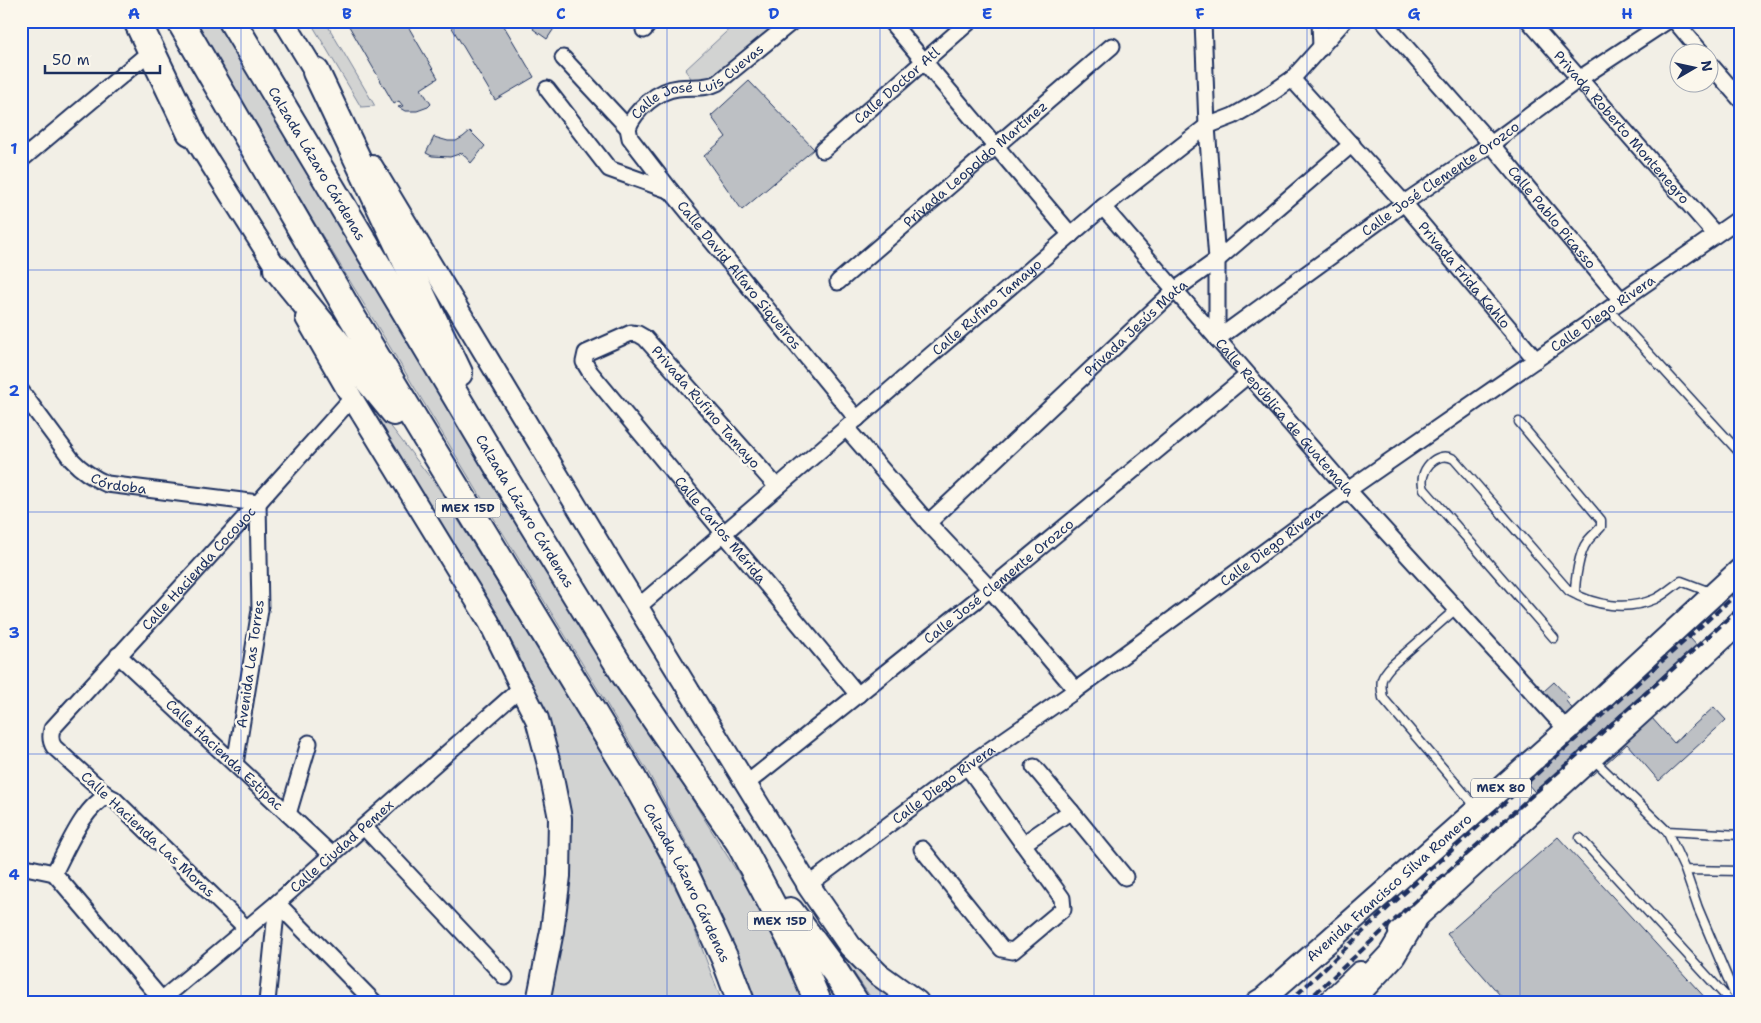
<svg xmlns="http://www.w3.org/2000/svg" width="1761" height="1023" viewBox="0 0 1761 1023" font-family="'Shantell Sans',sans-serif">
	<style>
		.green { fill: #d2d3d2; stroke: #768198 }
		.building { fill: #bdc0c4; stroke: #1b2f5e }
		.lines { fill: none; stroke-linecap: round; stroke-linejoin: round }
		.lane-casing { stroke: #1b2f5e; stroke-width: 11 }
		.street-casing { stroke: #1b2f5e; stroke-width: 19 }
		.secondary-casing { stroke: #1b2f5e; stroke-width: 24 }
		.primary-casing { stroke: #1b2f5e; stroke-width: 26 }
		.highway-casing { stroke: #1b2f5e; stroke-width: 30 }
		.lane { stroke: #fbf7ec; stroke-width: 8 }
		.street { stroke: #fbf7ec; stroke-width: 15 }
		.secondary { stroke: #fbf7ec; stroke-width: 20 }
		.primary { stroke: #fbf7ec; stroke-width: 22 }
		.highway { stroke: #fbf7ec; stroke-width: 26 }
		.rail { stroke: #1b2f5e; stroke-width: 4; stroke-dasharray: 8 4; stroke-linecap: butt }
		.grid { fill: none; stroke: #1d4ed8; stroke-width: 1; stroke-opacity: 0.55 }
		.labels { text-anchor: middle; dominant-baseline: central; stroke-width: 5; stroke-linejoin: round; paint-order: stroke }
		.shield { fill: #fbf7ec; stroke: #5e6b89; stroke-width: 1 }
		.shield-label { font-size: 12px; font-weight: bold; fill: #1b2f5e }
		.street-label { font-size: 14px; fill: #1b2f5e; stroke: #fbf7ec }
		.neatline { fill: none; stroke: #1d4ed8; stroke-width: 2 }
		.grid-label { font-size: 16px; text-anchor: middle; font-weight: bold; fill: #1d4ed8 }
	</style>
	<rect width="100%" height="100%" fill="#f2efe6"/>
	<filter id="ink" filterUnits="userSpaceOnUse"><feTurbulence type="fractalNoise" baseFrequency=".02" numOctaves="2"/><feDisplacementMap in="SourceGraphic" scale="10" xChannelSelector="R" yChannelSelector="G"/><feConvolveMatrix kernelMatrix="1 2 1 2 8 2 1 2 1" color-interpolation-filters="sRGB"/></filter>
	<g filter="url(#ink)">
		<path class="green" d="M192 21H217L523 529 768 921 805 1002H755L732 941 691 851 648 772Z
			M310 21H325L375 106 361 107Z
			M738 21H780L715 78 694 82 685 70Z
			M372 402 439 489 627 794 690 917 722 1002H549L566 904 545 716 516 649 367 405Z
			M840 953 902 1002H874Z"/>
		<path class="building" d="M346 21H405L438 78 421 89 431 104 428 107 417 111H405L398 107 403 106 399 101 394 104Z
			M448 21H501L534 77 495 100Z
			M538 21H559L547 39 533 29Z
			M749 81 814 149 742 210 704 156 726 137 711 116Z
			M470 131 485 146 471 163 462 153 450 157 432 156 426 153 434 137 448 141H456L463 137Z
			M1682 629 1707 657 1651 717 1674 743 1714 707 1726 720 1659 781 1627 744 1593 775 1587 767 1545 804 1521 776 1560 726 1533 701 1554 682 1569 698 1566 701 1575 712Z
			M1558 837 1709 1002H1506L1447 934Z"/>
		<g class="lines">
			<defs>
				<path id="lane" d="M1608 309 1740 453
					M1519 422 1601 520V527C1597 532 1591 536 1587 542 1579 552 1575 581 1575 594
					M1457 608 1392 665C1380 678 1380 681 1383 698L1476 807
					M1554 638 1424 489C1417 472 1436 449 1454 459L1569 591C1595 606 1627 611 1655 599 1664 595 1672 587 1681 581L1710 592
					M1593 759 1667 831 1685 870 1698 908 1733 991 1740 1001
					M1667 831 1740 835
					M1580 838 1731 1002
					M1685 870 1740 871"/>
				<g id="street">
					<path d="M890 21 1071 235"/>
					<path d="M1203 21 1207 126 1217 260V339"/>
					<path d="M1320 21 1321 48"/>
					<path id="s1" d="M1383 21 1491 144 1621 300"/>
					<path id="s2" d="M1529 21 1715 234"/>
					<path d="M1675 21 1701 52"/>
					<path d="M644 30 651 21"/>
					<path id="s3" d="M563 58 628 128 630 138 671 191 857 419"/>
					<path d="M1708 62 1740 99"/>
					<path id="s4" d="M1292 79 1404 203 1536 360"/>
					<path d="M547 89 609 169 671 191"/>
					<path id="s5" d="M628 128C635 110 658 90 678 88 691 86 706 89 717 83L793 21"/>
					<path id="s6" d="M823 150 970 21"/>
					<path d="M21 160 145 56"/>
					<path id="s7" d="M1103 207 1348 490 1567 730"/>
					<path id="s8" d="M838 282 1112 46"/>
					<path id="s9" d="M1217 339 1404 203 1491 144 1579 79 1667 21"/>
					<path id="s10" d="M21 391 72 460C82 471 93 478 107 484L258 503 260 610 235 764"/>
					<path d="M847 429 928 523 990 589 1076 690"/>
					<path id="s11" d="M777 487 645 338 638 334 631 333 586 353 584 362 590 372 858 695"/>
					<path id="s12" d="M928 523 1175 290 1217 260 1352 144"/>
					<path id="s13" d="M638 607 1103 207 1207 126 1233 116 1263 99 1292 79 1344 21"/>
					<path id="s14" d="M118 655 332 855"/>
					<path d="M1034 767 1071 811"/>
					<path id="s15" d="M746 784 990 589 1248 375"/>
					<path d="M288 814 309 743"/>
					<path d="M364 827 505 977"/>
					<path d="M1023 844 1071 811 1125 877"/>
					<path d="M922 849 1002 949 1013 951 1063 909 1062 898 967 766"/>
					<path d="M21 866 54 873"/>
					<path d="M54 873 162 1000"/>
					<path d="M54 873C66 851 84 805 108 796"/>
					<path id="s16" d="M808 885 967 766 1076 690 1348 490 1740 218"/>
					<path d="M277 903 374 1002"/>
					<path id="s17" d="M247 929 114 799 108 796 54 747C50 741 50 736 52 729L258 503 352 398"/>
					<path id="s18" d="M159 1002 277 903 521 688"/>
					<path d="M267 1002 277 903"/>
				</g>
				<path id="secondary" d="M284 21 322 83
					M183 120 284 280
					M372 166 612 565 808 885
					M306 318 352 398 489 622 521 688"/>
				<g id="primary">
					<path d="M521 688 537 719 550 768 560 818 559 876 552 931 538 1002"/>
					<path d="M808 885 850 946 878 974 917 1002"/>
					<path d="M1400 932 1740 622"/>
					<path id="s19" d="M1258 1002 1263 999 1567 730 1740 570"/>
					<path d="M1330 1002 1360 973"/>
				</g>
				<g id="highway">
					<path d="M137 21 190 132"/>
					<path id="s20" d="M180 21 351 315 631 775 683 869 725 959 741 1002"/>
					<path id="s21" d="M232 21 531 522 625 675 739 842 795 948 818 1002"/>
					<path d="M316 72 459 373"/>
					<path d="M277 269 394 412"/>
					<path d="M790 911 836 973 855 1002"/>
					<path d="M1348 1002 1392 955 1413 920"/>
				</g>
			</defs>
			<use href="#lane" class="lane-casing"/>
			<use href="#street" class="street-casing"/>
			<use href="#secondary" class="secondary-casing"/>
			<use href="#primary" class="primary-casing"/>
			<use href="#highway" class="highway-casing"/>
			<use href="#lane" class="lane"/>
			<use href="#street" class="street"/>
			<use href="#secondary" class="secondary"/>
			<use href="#primary" class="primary"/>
			<use href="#highway" class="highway"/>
			<path class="rail" d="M1289 1002 1390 906 1740 591
				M1306 1002C1449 868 1595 740 1740 608"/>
		</g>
	</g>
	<path class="grid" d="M241 21V1002M454 21V1002M667 21V1002M880 21V1002M1094 21V1002M1307 21V1002M1520 21V1002M21 270H1740M21 512H1740M21 754H1740"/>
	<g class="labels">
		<g class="shield">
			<rect x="435.5" y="498.5" width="65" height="19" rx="4"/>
			<rect x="1471" y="778.5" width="60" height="19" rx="4"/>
			<rect x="747.5" y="911.5" width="65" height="19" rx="4"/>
		</g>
		<g class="shield-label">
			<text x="468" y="508">MEX 15D</text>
			<text x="1501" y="788">MEX 80</text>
			<text x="780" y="921">MEX 15D</text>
		</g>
		<g class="street-label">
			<text stroke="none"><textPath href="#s5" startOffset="88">Calle José Luis Cuevas</textPath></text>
			<text stroke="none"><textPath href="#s6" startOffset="98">Calle Doctor Atl</textPath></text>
			<text stroke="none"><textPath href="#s2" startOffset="141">Privada Roberto Montenegro</textPath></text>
			<text stroke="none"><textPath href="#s21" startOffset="166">Calzada Lázaro Cárdenas</textPath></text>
			<text stroke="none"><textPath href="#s8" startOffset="181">Privada Leopoldo Martínez</textPath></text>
			<text stroke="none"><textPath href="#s9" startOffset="275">Calle José Clemente Orozco</textPath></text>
			<text stroke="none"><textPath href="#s1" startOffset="259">Calle Pablo Picasso</textPath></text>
			<text stroke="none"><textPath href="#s3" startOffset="281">Calle David Alfaro Siqueiros</textPath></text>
			<text stroke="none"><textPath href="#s4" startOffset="261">Privada Frida Kahlo</textPath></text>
			<text stroke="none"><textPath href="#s13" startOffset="460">Calle Rufino Tamayo</textPath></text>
			<text stroke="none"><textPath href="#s16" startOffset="979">Calle Diego Rivera</textPath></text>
			<text stroke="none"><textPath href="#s12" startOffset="285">Privada Jesús Mata</textPath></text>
			<text transform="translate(706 407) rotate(49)">Privada Rufino Tamayo</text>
			<text stroke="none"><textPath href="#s7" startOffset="278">Calle República de Guatemala</textPath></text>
			<text stroke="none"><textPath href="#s10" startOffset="140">Córdoba</textPath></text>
			<text stroke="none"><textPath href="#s21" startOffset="571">Calzada Lázaro Cárdenas</textPath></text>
			<text stroke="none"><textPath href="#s11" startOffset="489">Calle Carlos Mérida</textPath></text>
			<text stroke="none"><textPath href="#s16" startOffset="574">Calle Diego Rivera</textPath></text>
			<text stroke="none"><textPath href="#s17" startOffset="502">Calle Hacienda Cocoyoc</textPath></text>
			<text stroke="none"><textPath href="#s15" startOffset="324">Calle José Clemente Orozco</textPath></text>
			<text transform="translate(250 664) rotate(-82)">Avenida Las Torres</text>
			<text stroke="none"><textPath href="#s14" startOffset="146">Calle Hacienda Estipac</textPath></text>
			<text stroke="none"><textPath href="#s16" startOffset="169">Calle Diego Rivera</textPath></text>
			<text transform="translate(148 834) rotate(43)">Calle Hacienda Las Moras</text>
			<text stroke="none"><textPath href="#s18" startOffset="240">Calle Ciudad Pemex</textPath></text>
			<text stroke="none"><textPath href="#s20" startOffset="1000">Calzada Lázaro Cárdenas</textPath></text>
			<text stroke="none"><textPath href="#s19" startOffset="174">Avenida Francisco Silva Romero</textPath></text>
		</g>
	</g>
	<rect width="1761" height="1023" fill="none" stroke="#fbf7ec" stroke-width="55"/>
	<g transform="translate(1694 68) rotate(81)"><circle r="24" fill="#fbf7ec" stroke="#a1a7b3"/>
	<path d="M0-4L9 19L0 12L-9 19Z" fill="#1b2f5e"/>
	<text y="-8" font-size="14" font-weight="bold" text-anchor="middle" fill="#1b2f5e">N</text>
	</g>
	<path d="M45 65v8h115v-8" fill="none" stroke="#1b2f5e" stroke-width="2.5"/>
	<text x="52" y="65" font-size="15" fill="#1b2f5e" stroke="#fbf7ec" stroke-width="4" paint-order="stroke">50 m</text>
	<rect x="28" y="28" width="1706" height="968" class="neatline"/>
	<g class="grid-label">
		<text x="134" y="19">A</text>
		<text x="347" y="19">B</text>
		<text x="561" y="19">C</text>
		<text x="774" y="19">D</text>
		<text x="987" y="19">E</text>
		<text x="1200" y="19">F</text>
		<text x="1414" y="19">G</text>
		<text x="1627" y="19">H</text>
		<text x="14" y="154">1</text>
		<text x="14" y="396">2</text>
		<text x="14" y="638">3</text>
		<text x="14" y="880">4</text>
	</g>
</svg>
